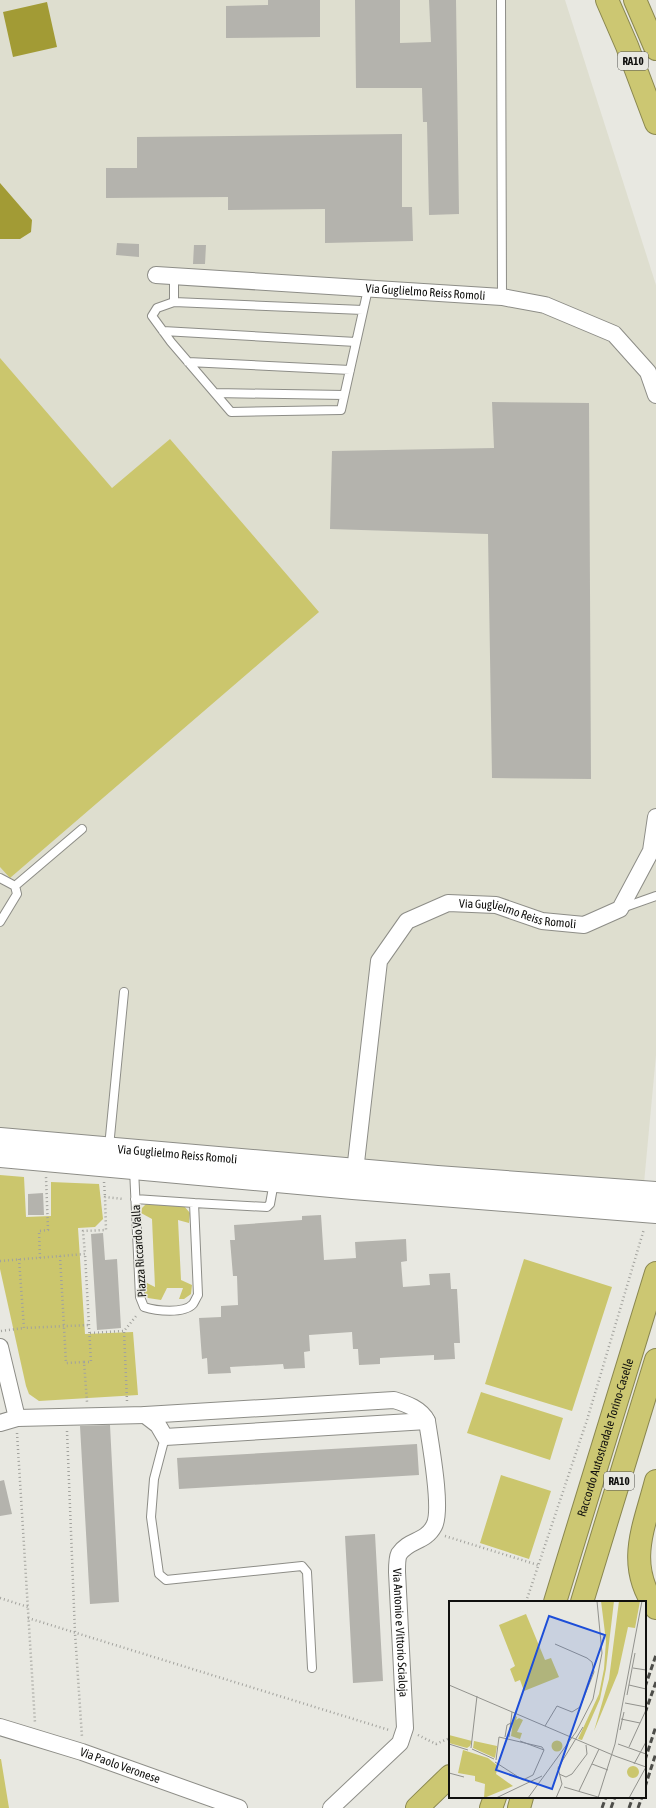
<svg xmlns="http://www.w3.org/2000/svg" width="656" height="1808" viewBox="0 0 656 1808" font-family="'Asap Condensed',sans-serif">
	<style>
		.built { fill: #dedecf }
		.green { fill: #cbc66d }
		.water { fill: #a29b35 }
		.building { fill: #b4b3ad }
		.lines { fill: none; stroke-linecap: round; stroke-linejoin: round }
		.service-casing { stroke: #8d8d87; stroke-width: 10 }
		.minor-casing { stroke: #8d8d87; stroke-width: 18 }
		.secondary-casing { stroke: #8d8d87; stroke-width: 24 }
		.motorway-casing { stroke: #8a874f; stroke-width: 24 }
		.path { stroke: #a2a29d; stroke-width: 2.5; stroke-dasharray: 1 3; stroke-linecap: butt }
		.service { stroke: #fff; stroke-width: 8 }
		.minor { stroke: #fff; stroke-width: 16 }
		.secondary { stroke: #fff; stroke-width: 22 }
		.motorway { stroke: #ccc772; stroke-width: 22 }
		.rail { stroke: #4e4e4a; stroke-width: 3; stroke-dasharray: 6 3; stroke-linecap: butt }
		.labels { text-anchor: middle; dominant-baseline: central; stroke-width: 3; stroke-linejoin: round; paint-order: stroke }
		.shield { fill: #e8e8e1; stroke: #51514d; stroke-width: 1 }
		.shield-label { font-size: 11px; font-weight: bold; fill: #10100e }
		.street-label { font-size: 12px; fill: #10100e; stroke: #e8e8e1 }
		.inset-road { fill: none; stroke: #92928d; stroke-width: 1 }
		.view { fill: #1d4ed8; fill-opacity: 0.15; stroke: #1d4ed8; stroke-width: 2 }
		.inset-edge { fill: none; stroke: #10100e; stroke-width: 2 }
	</style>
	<rect width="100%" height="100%" fill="#e8e8e1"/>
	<path class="built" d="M0 0H565L656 285V1055L644 1183 0 1132Z"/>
	<path class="green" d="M0 358 112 488 170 439 319 612 10 878 0 867Z
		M0 1175 24 1177 26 1217 51 1216V1182L99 1184 103 1219 95 1227 78 1228 85 1334 133 1332 138 1395 39 1401 29 1394 26 1386 0 1269Z
		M148 1202 184 1206 190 1213 189 1223 178 1220 181 1280 192 1285 191 1294 184 1299H179L183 1288H167L161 1300 148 1298 145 1294V1282L155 1287 152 1219 141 1213 142 1208Z
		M524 1259 612 1287 572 1411 485 1384Z
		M481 1392 563 1418 550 1460 467 1433Z
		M501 1475 551 1491 529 1559 480 1543Z
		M0 1759H1L9 1808H0Z"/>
	<path class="water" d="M47 2 57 47 13 57 3 12Z
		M0 183 32 220 31 232 20 239H0Z"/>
	<path class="building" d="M268 0H320V37L226 38V6L268 5Z
		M355 0H400V43L431 42 429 0H456L459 214 429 215 427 122H423L422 88H356Z
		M402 134V207H412L413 241 325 243V209L228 210V197L106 198V168H137V137Z
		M117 243 139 244V257L116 255Z
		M194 245H206L205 264H193Z
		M492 402 589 403 591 779 492 778 488 534 330 529 332 451 494 448Z
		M43 1193 44 1215H28V1194Z
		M321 1215 324 1260 356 1258 355 1242 406 1239 407 1261 401 1262 403 1287 430 1285 429 1274 450 1273 451 1289H457L460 1343H454L455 1359 434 1360V1355L396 1357 380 1358V1364L359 1365 358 1349H353L352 1332 309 1335 310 1351 304 1352 305 1368 284 1369 283 1364 230 1367 231 1373 208 1374 207 1358 202 1359 199 1318 221 1317V1306L238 1305 237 1276H233L230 1240H235L234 1225 302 1220V1216Z
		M103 1233 105 1260 117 1259 121 1328 97 1330 91 1234Z
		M110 1425 119 1602 90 1604 80 1426Z
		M417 1444 419 1475 179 1489 177 1458Z
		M4 1480 12 1514 0 1516V1481Z
		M375 1534 383 1681 353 1683 345 1536Z"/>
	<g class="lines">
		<defs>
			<path id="service" d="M501 0 502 297
				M174 277V302L157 308 152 316 171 342 231 412 341 410 368 289
				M174 302 363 310
				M163 331 356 342
				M188 362 350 370
				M215 393 344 395
				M0 878 15 886 17 894 0 922
				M15 886 82 829
				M622 908 656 896
				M109 1147 124 992
				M134 1169 140 1297 144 1307C156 1311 184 1314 193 1304 195 1301 196 1298 198 1295L194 1203 135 1199
				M194 1203 267 1207 270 1204 274 1182
				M165 1437 154 1479 151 1517 159 1574 166 1580 302 1566 307 1572 312 1668"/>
			<g id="minor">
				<path id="s1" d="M156 275 502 297 545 305 614 334 648 372 656 395"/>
				<path id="s2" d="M354 1180 379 961 407 921 448 903 496 905 542 921 584 925 620 909 651 851 656 817"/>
				<path d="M0 1347 17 1418"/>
				<path d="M145 1415 158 1425 165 1437 427 1421"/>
				<path id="s3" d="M0 1423 17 1418 145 1415 394 1400C407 1404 421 1409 427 1421 430 1442 443 1510 434 1526 425 1543 409 1539 399 1554 397 1558 397 1567 397 1572L405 1728 400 1743 331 1808"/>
				<path id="s4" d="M0 1727 82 1752 239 1808"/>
			</g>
			<g id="secondary">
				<path id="s5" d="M0 1139 437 1177 656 1193"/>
				<path d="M0 1156 353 1188 656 1212"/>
			</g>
			<g id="motorway">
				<path d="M607 0 627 46 656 123"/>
				<path d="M635 0 656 49"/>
				<path d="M656 1481C644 1528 625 1564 656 1608"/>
				<path id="s6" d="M555 1602 656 1273"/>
				<path d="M582 1602 656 1360"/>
				<path d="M417 1808 450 1776"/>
				<path d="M491 1808 495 1797"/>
				<path d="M519 1808 522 1797"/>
			</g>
		</defs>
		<use href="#service" class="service-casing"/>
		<use href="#minor" class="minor-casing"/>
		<use href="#secondary" class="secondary-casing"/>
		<use href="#motorway" class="motorway-casing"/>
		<path class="path" d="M104 1182 105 1197
			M60 1256 66 1363 84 1362 87 1402
			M40 1258 39 1231 48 1230 46 1177
			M19 1259 24 1328 90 1325
			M0 1261 85 1254 83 1231 106 1230 105 1197 124 1199
			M1 1331 24 1328
			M90 1333 124 1331
			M84 1362H91L85 1254
			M127 1401 124 1331 137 1315
			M67 1431 75 1633 82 1737
			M17 1433 35 1723
			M445 1536 538 1565
			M0 1598 28 1607
			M526 1602 587 1420 644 1229
			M28 1618 389 1730
			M418 1735 436 1744 450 1738"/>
		<use href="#service" class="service"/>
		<use href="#minor" class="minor"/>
		<use href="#secondary" class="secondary"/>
		<use href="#motorway" class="motorway"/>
		<path class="rail" d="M645 1687 656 1655
			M645 1713 656 1682
			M645 1760 656 1726
			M645 1787 656 1753
			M602 1808 606 1797
			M611 1808 615 1797
			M629 1808 633 1797
			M638 1808 642 1797"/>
	</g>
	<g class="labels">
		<g class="shield">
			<rect x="618" y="52" width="30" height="18" rx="3"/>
			<rect x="604" y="1472" width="30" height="18" rx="3"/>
		</g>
		<g class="shield-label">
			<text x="633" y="61">RA10</text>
			<text x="619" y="1481">RA10</text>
		</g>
		<g class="street-label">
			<text stroke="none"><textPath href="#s1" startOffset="270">Via Guglielmo Reiss Romoli</textPath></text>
			<text stroke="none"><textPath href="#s2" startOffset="385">Via Guglielmo Reiss Romoli</textPath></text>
			<text stroke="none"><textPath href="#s5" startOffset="178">Via Guglielmo Reiss Romoli</textPath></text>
			<text transform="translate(139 1251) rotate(-94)">Piazza Riccardo Valla</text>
			<text stroke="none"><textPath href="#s6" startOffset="172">Raccordo Autostradale Torino-Caselle</textPath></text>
			<text stroke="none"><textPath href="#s3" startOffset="666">Via Antonio e Vittorio Scialoja</textPath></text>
			<text stroke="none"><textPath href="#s4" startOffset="126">Via Paolo Veronese</textPath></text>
		</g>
	</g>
	<g transform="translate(449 1601)">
		<rect width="197" height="197" fill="#e8e8e1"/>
		<path d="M152 0H165L157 68 151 98 133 139 129 138 150 93 155 68 157 40ZM170 0H191L186 27 179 26 169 72 145 130 160 78ZM77 13 96 59 102 57 110 76 75 90 71 79 66 81 61 68 66 65 50 24ZM65 114 68 116 67 119 70 117 74 119 68 131 73 132 71 138 62 135ZM0 134 23 140 21 145 18 147 0 142ZM102.5 145a5.5 5.5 0 1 1 11 0a5.5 5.5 0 1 1-11 0ZM25 140 48 145 46 157 24 147ZM14 149 39 157 49 165 47 173 64 185 35 197 36 183 26 180V175L9 172ZM178 171a6 6 0 1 1 12 0a6 6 0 1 1-12 0Z" fill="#cbc66d"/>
		<path class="inset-road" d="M184 67 197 69M0 84 166 155M180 84 197 88M178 94 186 52M176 102 197 106M172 118 191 122M96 125 108 105 123 111 131 106 145 71 143 61 138 57 106 43M171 129 175 111M56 136 58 124 62 122M60 136 63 111M71 140 95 149M0 143 19 149M169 143 197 153M180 146 197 109M22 147 28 95M23 148 45 158M166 155 197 166 180 197M47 159 50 136 93 146 95 149M46 161 74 179 84 174 95 149M143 163 159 169M185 163 197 141M0 172 15 176M110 173 117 176 123 173 138 153 137 144M115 186 149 196M130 190 150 148M47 197 93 175M79 197 127 131 144 98 153 52 148 0M107 197 113 183 109 167 134 126M149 197 166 143 193 0"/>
		<path class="view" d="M100 15 156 34 103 188 47 169Z"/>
		<rect width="197" height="197" class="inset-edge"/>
	</g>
</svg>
